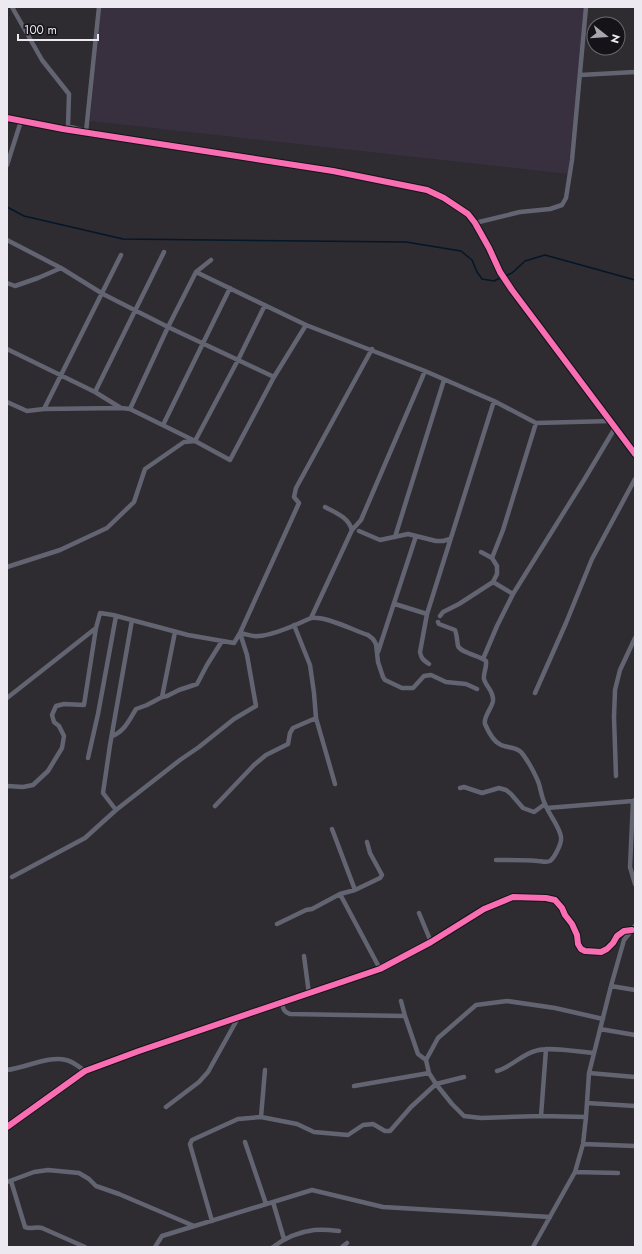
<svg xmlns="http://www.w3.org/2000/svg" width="642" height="1254" viewBox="0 0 642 1254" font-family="Jost,sans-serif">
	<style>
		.built { fill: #382f3f }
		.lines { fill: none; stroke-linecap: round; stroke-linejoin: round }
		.stream { stroke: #041728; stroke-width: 1.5 }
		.minor { stroke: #636471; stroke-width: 4.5 }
		.tertiary { stroke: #636471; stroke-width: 5.5 }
		.cycleway-casing { stroke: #151317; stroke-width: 8 }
		.cycleway { stroke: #f96db3; stroke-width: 6 }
	</style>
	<rect width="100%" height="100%" fill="#2e2b31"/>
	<path class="built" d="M101 7H584L568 174 90 121Z"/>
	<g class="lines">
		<path class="stream" d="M7 207 24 216 123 239 406 242 461 251 472 260 477 272 482 279 494 281 502 277
			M505 276 512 273 525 261 545 255 635 280"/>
		<path class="minor" d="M12 7 42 60 69 94 68 126 81 130
			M580 75 635 72
			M86 132 99 7
			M7 165 21 121
			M475 223 520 212 550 209 562 205 566 198 572 160 586 7
			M7 240 61 268 103 294 168 327 274 377
			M196 272 306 325 425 371 494 401 536 423 611 421
			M7 283 15 286 38 278 61 268
			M7 349 95 392 121 408 130 409 195 441 230 460 274 377 306 325
			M95 392 164 252
			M7 402 27 411 44 409 121 408
			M44 409 121 255
			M130 409 168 327 196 272 211 260
			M163 425 230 288
			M325 507C336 513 348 517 352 530
			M359 531 380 540 408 534 436 541H443L450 539
			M395 537 444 380
			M492 558 503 530 536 423
			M7 567 60 550 107 528 134 502 145 469 184 442 195 441 238 360 265 305
			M493 582 513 594
			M395 604 427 614
			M440 616 443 612 459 604 493 582 497 574V566L492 558 481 552
			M311 618 352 530 361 520 425 371
			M438 622 439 624 455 630C457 635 457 641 458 646 461 653 480 656 486 661 487 667 483 674 484 679 486 687 494 691 493 701 492 708 483 717 485 724 488 731 494 742 501 745 508 748 516 747 521 752 527 759 536 775 539 784 541 791 542 798 545 804 549 815 559 825 561 837 562 843 555 857 550 861 547 863 542 861 538 861 524 860 510 860 496 860
			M294 625 310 665 314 693 316 718 335 784
			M240 633C246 634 252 637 258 636 273 636 298 624 311 618 326 616 353 630 368 635L373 639 376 644 378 662 383 677 385 680 402 688H413L424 676 431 675 446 682 466 684 477 689
			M378 652 416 536
			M483 659 497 626 513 594 584 480 615 428
			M429 664C423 660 421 658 420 652L427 614 494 401
			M535 693 566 623 592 559 635 479
			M162 697 175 632
			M7 698 96 628 100 613 113 615 188 635 234 643 240 633 299 503 294 497 296 488 372 349
			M112 736C124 732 130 719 136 709L147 705 162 697 167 696 179 690 197 684 207 665 222 641
			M88 758 98 714 116 616
			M616 776 614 717 615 690 620 670 635 638
			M7 786 23 787 33 785 48 771 62 748 64 736 59 726 54 722 52 715 56 706 64 704 84 705 96 628
			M460 788 464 787 482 793 499 788 506 790 511 794 523 808 534 812 545 804
			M635 800 633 801 630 867 635 884
			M215 806 254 765 266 755 288 744 290 733 293 728 316 718
			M547 808 633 801
			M116 810 103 793 110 745 132 620
			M332 829 355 890
			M12 877 85 838 116 810 180 760 199 747 234 719 256 706 247 655 240 633
			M340 894 380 969
			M419 913 431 942
			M277 924 306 910 312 909 340 894 355 890 380 878 382 875 370 853 367 842
			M304 956 309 994
			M611 986 635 990
			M401 1001 405 1016 418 1054 426 1060
			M282 1003C283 1009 284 1012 290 1014L405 1016
			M600 1029 635 1035
			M7 1070C25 1068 50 1055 66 1060 74 1062 79 1067 85 1071
			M497 1071C511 1067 521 1055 535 1051 548 1046 579 1052 594 1053
			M589 1073 635 1077
			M354 1086 429 1073
			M587 1103 635 1106
			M166 1107 199 1082 208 1072 238 1018
			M541 1116 546 1049
			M261 1117 265 1070
			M586 1117 541 1116 481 1118 464 1116 452 1104 436 1084 429 1073 426 1060 438 1038 476 1005 507 1001 555 1008 603 1019
			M7 1127 85 1071 139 1051 380 969 431 942 484 909 513 897 546 898 555 900 562 908 565 915 572 924 577 935 578 944 581 949 585 951 601 952 607 949 613 943 617 936 624 931 632 930
			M245 1142 266 1204
			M583 1144 635 1146
			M575 1172 618 1173
			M11 1181 25 1227C30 1230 36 1226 42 1228L85 1247
			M7 1182 34 1172 48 1170 79 1173 89 1179 96 1186 119 1194 194 1226
			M273 1202 284 1239
			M212 1221 191 1148 190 1144 192 1140 238 1119 261 1117 297 1124 314 1132 348 1135 363 1125 373 1124 385 1131H390L411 1107 436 1084 464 1077
			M155 1247 162 1236 312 1190 383 1207 550 1217
			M273 1247C285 1238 298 1232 314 1230 322 1229 331 1230 339 1231
			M342 1247 347 1243
			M533 1247 575 1172 583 1144 586 1117 589 1073 611 986 624 940 635 926"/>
		<path class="tertiary" d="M7 118 63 129 333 171 427 190 444 198 468 214 475 223 489 248 500 272 512 290 635 454"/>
		<defs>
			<path id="cycleway" d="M7 118 63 129 333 171 427 190 444 198 468 214 475 223 489 248 500 272 512 290 635 454
				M7 1127 85 1071 139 1051 380 969 431 942 484 909 513 897 546 898 555 900 562 908 565 915 572 924 577 935 578 944 581 949 585 951 601 952 607 949 613 943 617 936 624 931 632 930"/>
		</defs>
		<use href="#cycleway" class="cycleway-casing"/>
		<use href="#cycleway" class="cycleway"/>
	</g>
	<rect width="642" height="1254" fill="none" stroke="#ece9f0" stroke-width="16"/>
	<g transform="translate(606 36) rotate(107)"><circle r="19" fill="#151317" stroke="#6b696e"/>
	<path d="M0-3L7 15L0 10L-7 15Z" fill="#aaa6ad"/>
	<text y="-6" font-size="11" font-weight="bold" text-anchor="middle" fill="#ece9f0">N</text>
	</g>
	<path d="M18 34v6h80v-6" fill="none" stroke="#ece9f0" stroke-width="2"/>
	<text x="24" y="34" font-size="12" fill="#ece9f0" stroke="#151317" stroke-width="3" paint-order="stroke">100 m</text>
</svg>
